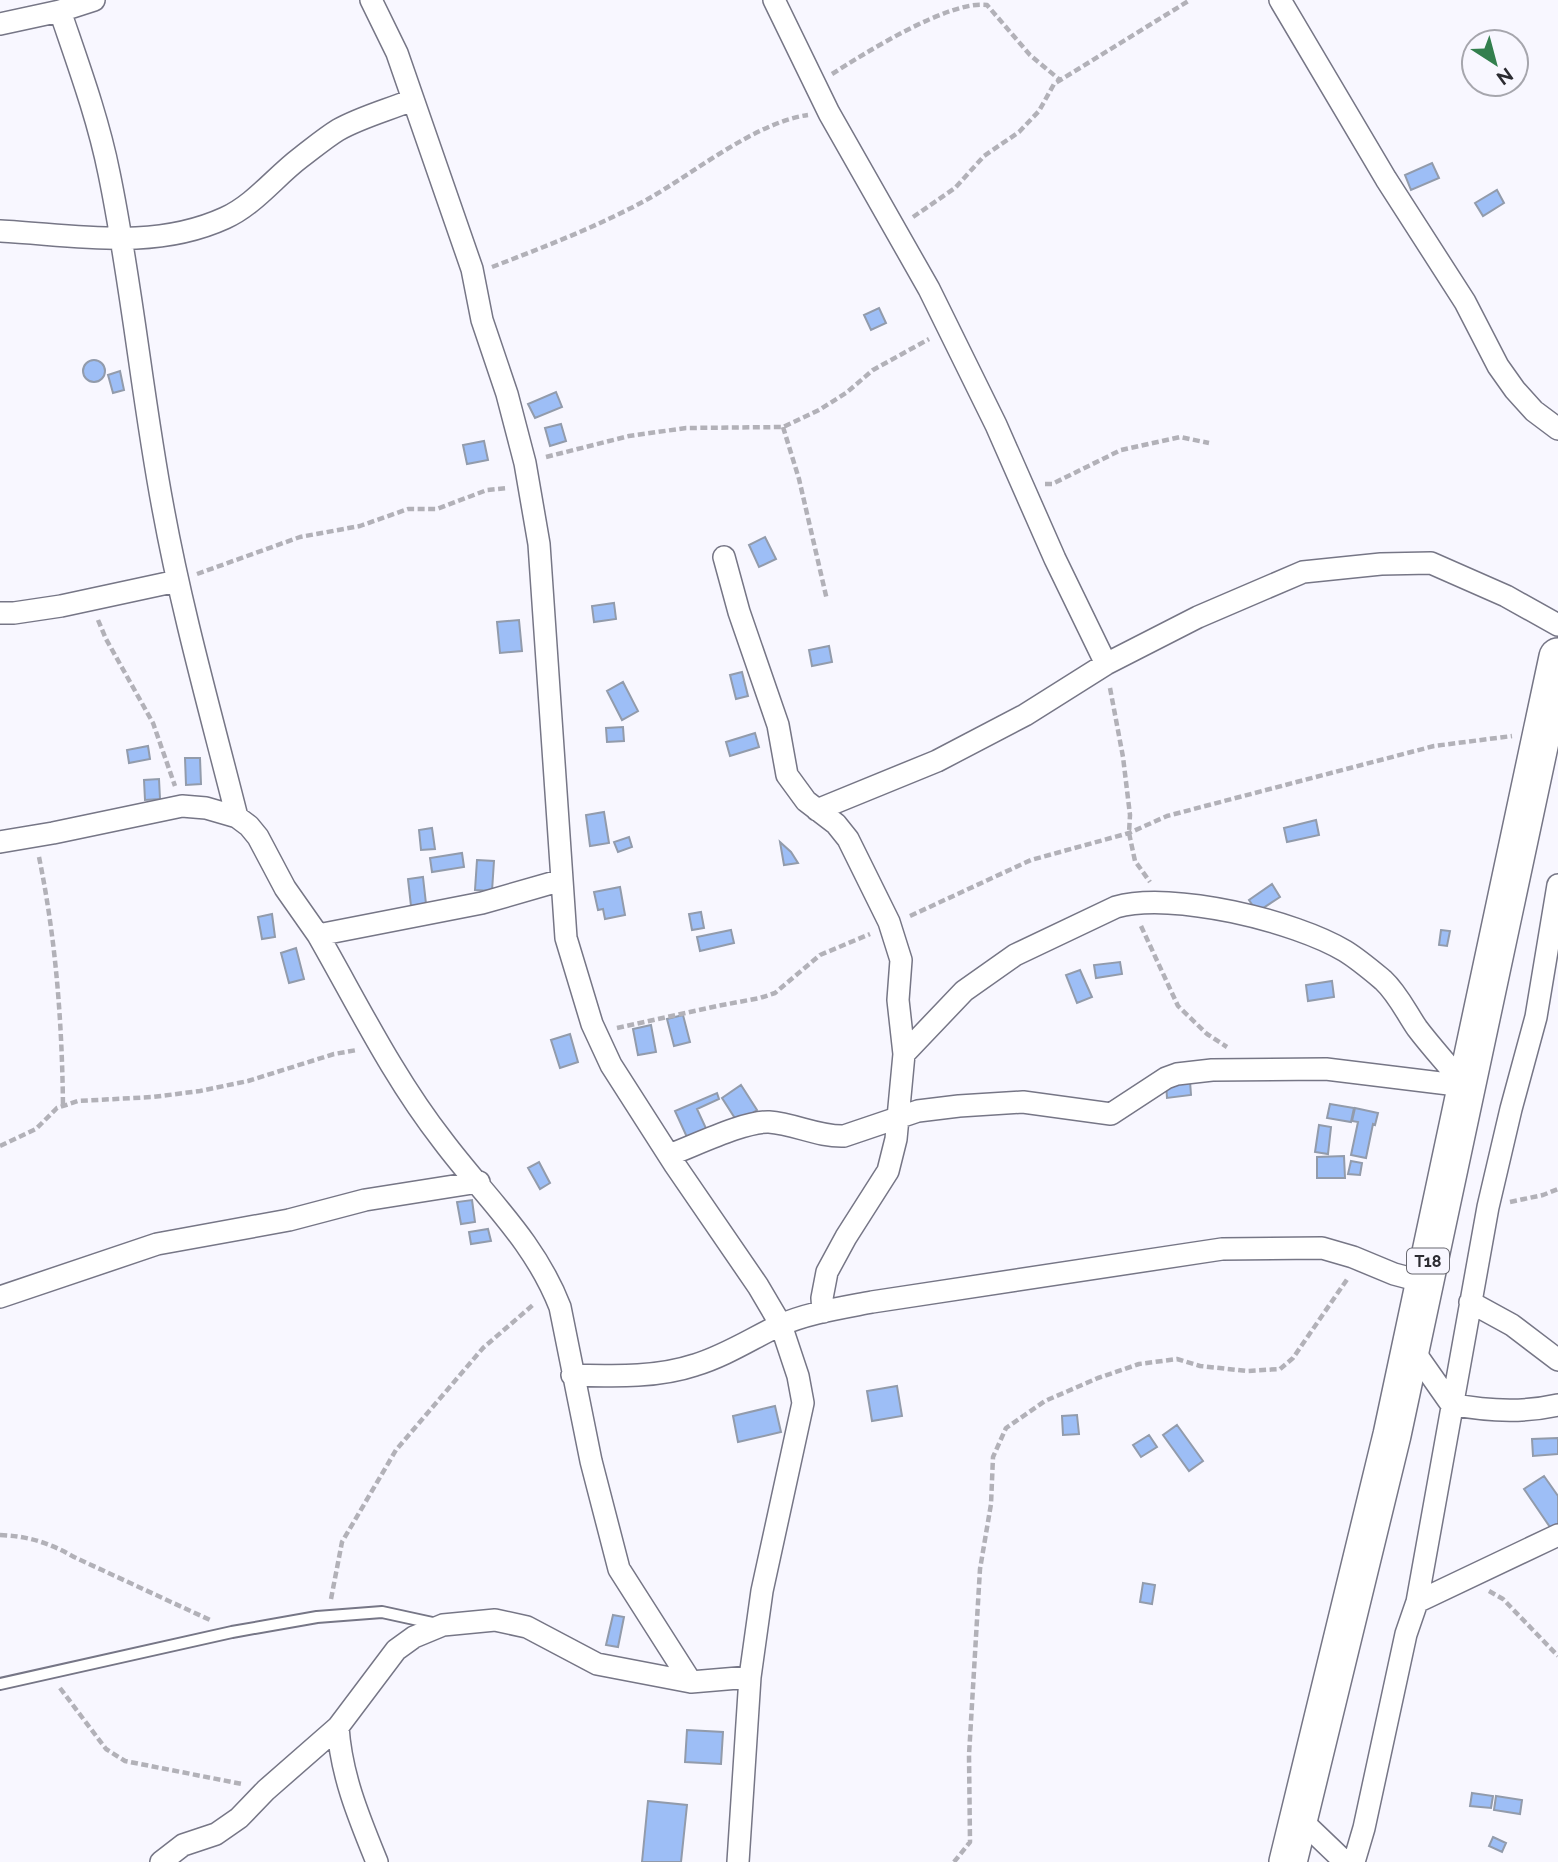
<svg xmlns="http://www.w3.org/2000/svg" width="1558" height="1862" viewBox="0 0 1558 1862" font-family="Raleway,sans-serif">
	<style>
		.building { fill: #9dbef6; stroke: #929bab; stroke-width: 2 }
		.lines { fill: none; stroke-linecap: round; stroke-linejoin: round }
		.service-casing { stroke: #767686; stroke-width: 14 }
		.minor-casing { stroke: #767686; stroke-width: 24 }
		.trunk-casing { stroke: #767686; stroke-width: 40 }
		.path { stroke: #b2b1b8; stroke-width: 4.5; stroke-dasharray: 7 3.5; stroke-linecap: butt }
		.service { stroke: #fff; stroke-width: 10 }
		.minor { stroke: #fff; stroke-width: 21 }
		.trunk { stroke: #fff; stroke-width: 37 }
		.labels { text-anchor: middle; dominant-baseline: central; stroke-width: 6; stroke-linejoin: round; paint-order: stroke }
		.shield { fill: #f8f7ff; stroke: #696970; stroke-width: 2 }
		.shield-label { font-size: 16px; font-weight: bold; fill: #2c2c32 }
	</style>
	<rect width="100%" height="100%" fill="#f8f7ff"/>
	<path class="building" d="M1432 163 1439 178 1411 190 1405 175Z
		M1497 190 1504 203 1483 216 1475 203Z
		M879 308 886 323 871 330 864 315Z
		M83 371a11 11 0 1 1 22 0a11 11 0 1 1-22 0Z
		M120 371 124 390 113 393 108 375Z
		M556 392 562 407 535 418 528 404Z
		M561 424 566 441 550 446 545 428Z
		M484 441 488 460 467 464 463 445Z
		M765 537 776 559 759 567 749 545Z
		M614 603 616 619 594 622 592 606Z
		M519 620 522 651 500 653 497 622Z
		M829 646 832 662 812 666 809 650Z
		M742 672 748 696 736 699 730 675Z
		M623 682 638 711 622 720 607 691Z
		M623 727 624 741 607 742 606 728Z
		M755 733 759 747 730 756 726 742Z
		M148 746 150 759 129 763 127 750Z
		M185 758H200L201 784 186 785Z
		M159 779 160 799 145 800 144 780Z
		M604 812 609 843 590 846 586 815Z
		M1316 820 1319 835 1287 842 1284 828Z
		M432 828 435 849 421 850 419 830Z
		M629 837 632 847 618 852 614 842Z
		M780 842 791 852 798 863 784 865Z
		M462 853 464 867 432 872 430 858Z
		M477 860 494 861 492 891 475 890Z
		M423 877 426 904 411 906 408 879Z
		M1272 884 1280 897 1257 912 1249 900Z
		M620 887 625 915 605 919 603 909 598 910 594 892Z
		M701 912 704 928 692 930 689 914Z
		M272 914 275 937 262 939 258 917Z
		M731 930 734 943 700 951 697 937Z
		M1441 930 1450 931 1447 946 1439 945Z
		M296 948 304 979 289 983 281 953Z
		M1120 962 1122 974 1096 978 1094 965Z
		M1080 970 1092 997 1077 1003 1066 975Z
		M1332 981 1334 997 1308 1001 1306 985Z
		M683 1015 690 1042 674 1046 667 1019Z
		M651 1025 656 1052 638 1055 633 1029Z
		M570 1034 578 1062 560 1068 551 1040Z
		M1190 1081 1191 1095 1167 1098 1166 1083Z
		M741 1085 757 1110 738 1123 722 1098Z
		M717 1093 719 1099 697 1109 710 1137 691 1146 675 1111Z
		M1330 1104 1354 1108 1351 1122 1327 1118Z
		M1355 1108 1378 1113 1375 1125 1373 1124 1366 1158 1351 1155 1358 1122 1352 1121Z
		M1319 1125 1331 1127 1328 1154 1315 1152Z
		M1344 1156 1345 1178H1317V1157Z
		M1351 1161 1362 1163 1360 1175 1348 1174Z
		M539 1162 550 1183 540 1189 528 1168Z
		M472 1200 475 1222 461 1224 457 1202Z
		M488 1229 491 1241 471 1244 469 1232Z
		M897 1386 902 1416 872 1421 867 1391Z
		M775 1406 781 1432 738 1442 733 1416Z
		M1077 1415 1079 1434 1063 1435 1062 1416Z
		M1177 1425 1203 1461 1189 1471 1163 1435Z
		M1149 1435 1157 1447 1141 1457 1133 1445Z
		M1558 1438V1454L1533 1456 1532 1439Z
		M1544 1476 1558 1496V1530L1554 1533 1524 1489Z
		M1143 1583 1155 1585 1152 1604 1140 1602Z
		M613 1615 624 1617 618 1647 606 1645Z
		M687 1730 723 1732 721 1764 685 1762Z
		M1472 1793 1493 1796 1491 1808 1470 1806Z
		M1496 1796 1522 1800 1520 1814 1494 1810Z
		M648 1801 687 1805 681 1862H642Z
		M1493 1837 1506 1843 1502 1852 1489 1846Z"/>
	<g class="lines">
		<defs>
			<path id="service" d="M0 1684 232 1632 317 1617 382 1612 437 1624"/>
			<path id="minor" d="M371 0 397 53 472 269 482 320 507 394 525 463 539 544 566 938 592 1024 611 1065 675 1165 758 1286 781 1325 798 1376 803 1403 762 1591 750 1677 738 1862
				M774 0 829 113 929 289 996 425 1055 559 1106 664
				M1280 0 1386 179 1465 302 1498 366 1515 390 1534 411 1558 429
				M60 11C78 64 98 118 109 173 132 284 142 397 163 508 182 612 211 714 237 817
				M0 24 60 11 94 0
				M0 231C76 235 153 251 225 218 254 205 275 177 300 158 312 149 325 138 338 130 361 117 388 110 412 100
				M724 557 739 612 778 725 787 775 806 801 836 824 848 839 889 922 901 960 898 1000 904 1054 896 1139 888 1171 846 1237 827 1272 822 1298 823 1312
				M0 613H14L61 606 177 581
				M817 810 937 761 1025 715 1106 664 1198 617 1303 572 1381 564 1431 563 1506 596 1558 625
				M0 842 53 833 182 806 206 808 237 817 249 826 258 837 285 888 318 935 482 903 562 880
				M318 935C358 1005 393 1077 443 1141 485 1197 534 1240 560 1307L591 1461 619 1569 691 1682
				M904 1054 964 991 1015 955 1116 907C1172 891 1295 921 1345 951 1358 959 1371 970 1383 980 1398 994 1406 1012 1417 1028 1432 1048 1450 1067 1465 1086
				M669 1155C694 1146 744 1121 769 1122 795 1124 819 1137 844 1136L918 1111 959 1106 1023 1102 1111 1114 1166 1078 1177 1074 1212 1070 1326 1069 1465 1086
				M0 1297 157 1244 289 1220 365 1200 479 1182
				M1470 1302 1512 1325 1558 1360
				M1411 1347 1451 1404C1486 1411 1523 1413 1558 1405
				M572 1375C613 1376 656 1378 695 1365 725 1356 751 1339 778 1326 807 1313 841 1308 872 1302L1222 1249 1322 1248 1353 1257 1394 1274 1424 1282
				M1417 1602 1558 1535
				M338 1727C341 1775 359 1818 377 1862
				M1300 1819 1345 1862
				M161 1862 183 1845 216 1834 239 1818 266 1790 338 1727 396 1650 414 1637 443 1625 495 1620 527 1627 597 1664 691 1682 750 1677
				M1354 1862 1364 1828 1406 1634 1417 1602 1488 1207 1511 1109 1536 1017 1558 885"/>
			<path id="trunk" d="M1288 1862 1392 1435 1558 657"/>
		</defs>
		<use href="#service" class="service-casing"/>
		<use href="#minor" class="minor-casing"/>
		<use href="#trunk" class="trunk-casing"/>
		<path class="path" d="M832 74C865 53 949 0 987 5L1030 55 1060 80
			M913 217 955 188 984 156 1019 132 1039 111 1054 84 1190 0
			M492 267C544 247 599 226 648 199 694 173 756 122 808 115
			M783 427 799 479 827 600
			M546 457 629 436 686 428 783 427 819 410 846 393 873 370 929 339
			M1045 484H1052L1121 450 1180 437 1209 443
			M197 574 300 537 360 526 408 509H437L487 490 507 488
			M98 620 106 639 153 723 175 786
			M1110 688 1123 757 1130 815 1129 833 1135 861 1150 882
			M39 857C56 940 62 1022 63 1106
			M910 916 1031 860 1129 833 1167 816 1434 746 1512 736
			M1141 926 1178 1006 1207 1034 1227 1047
			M617 1028 717 1006 760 998 775 993 820 955 870 934
			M0 1146 36 1129 57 1108 78 1101 153 1097 200 1091 248 1081 334 1054 357 1050
			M1510 1202 1543 1195 1558 1189
			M0 1535C28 1536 50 1543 74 1557L210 1620
			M1489 1591 1503 1599 1558 1656
			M331 1599 342 1542 396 1450 483 1348 534 1304
			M60 1688 106 1749 125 1761 242 1784
			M954 1862 970 1842 969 1755 980 1569 991 1504 993 1457 1006 1428 1045 1401 1098 1378 1139 1364 1177 1359 1200 1366 1247 1371 1280 1369 1293 1358 1348 1278"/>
		<use href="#service" class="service"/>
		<use href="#minor" class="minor"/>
		<use href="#trunk" class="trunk"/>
	</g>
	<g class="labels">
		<rect class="shield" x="1407" y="1248.5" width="42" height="25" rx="5"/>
		<g class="shield-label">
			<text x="1428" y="1261">T18</text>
		</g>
	</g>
	<g transform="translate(1495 63) rotate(144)"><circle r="33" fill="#f8f7ff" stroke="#a6a6ad" stroke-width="2"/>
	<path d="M0-5L12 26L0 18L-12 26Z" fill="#337f4e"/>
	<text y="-10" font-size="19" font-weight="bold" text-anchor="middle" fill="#2c2c32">N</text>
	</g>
</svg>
